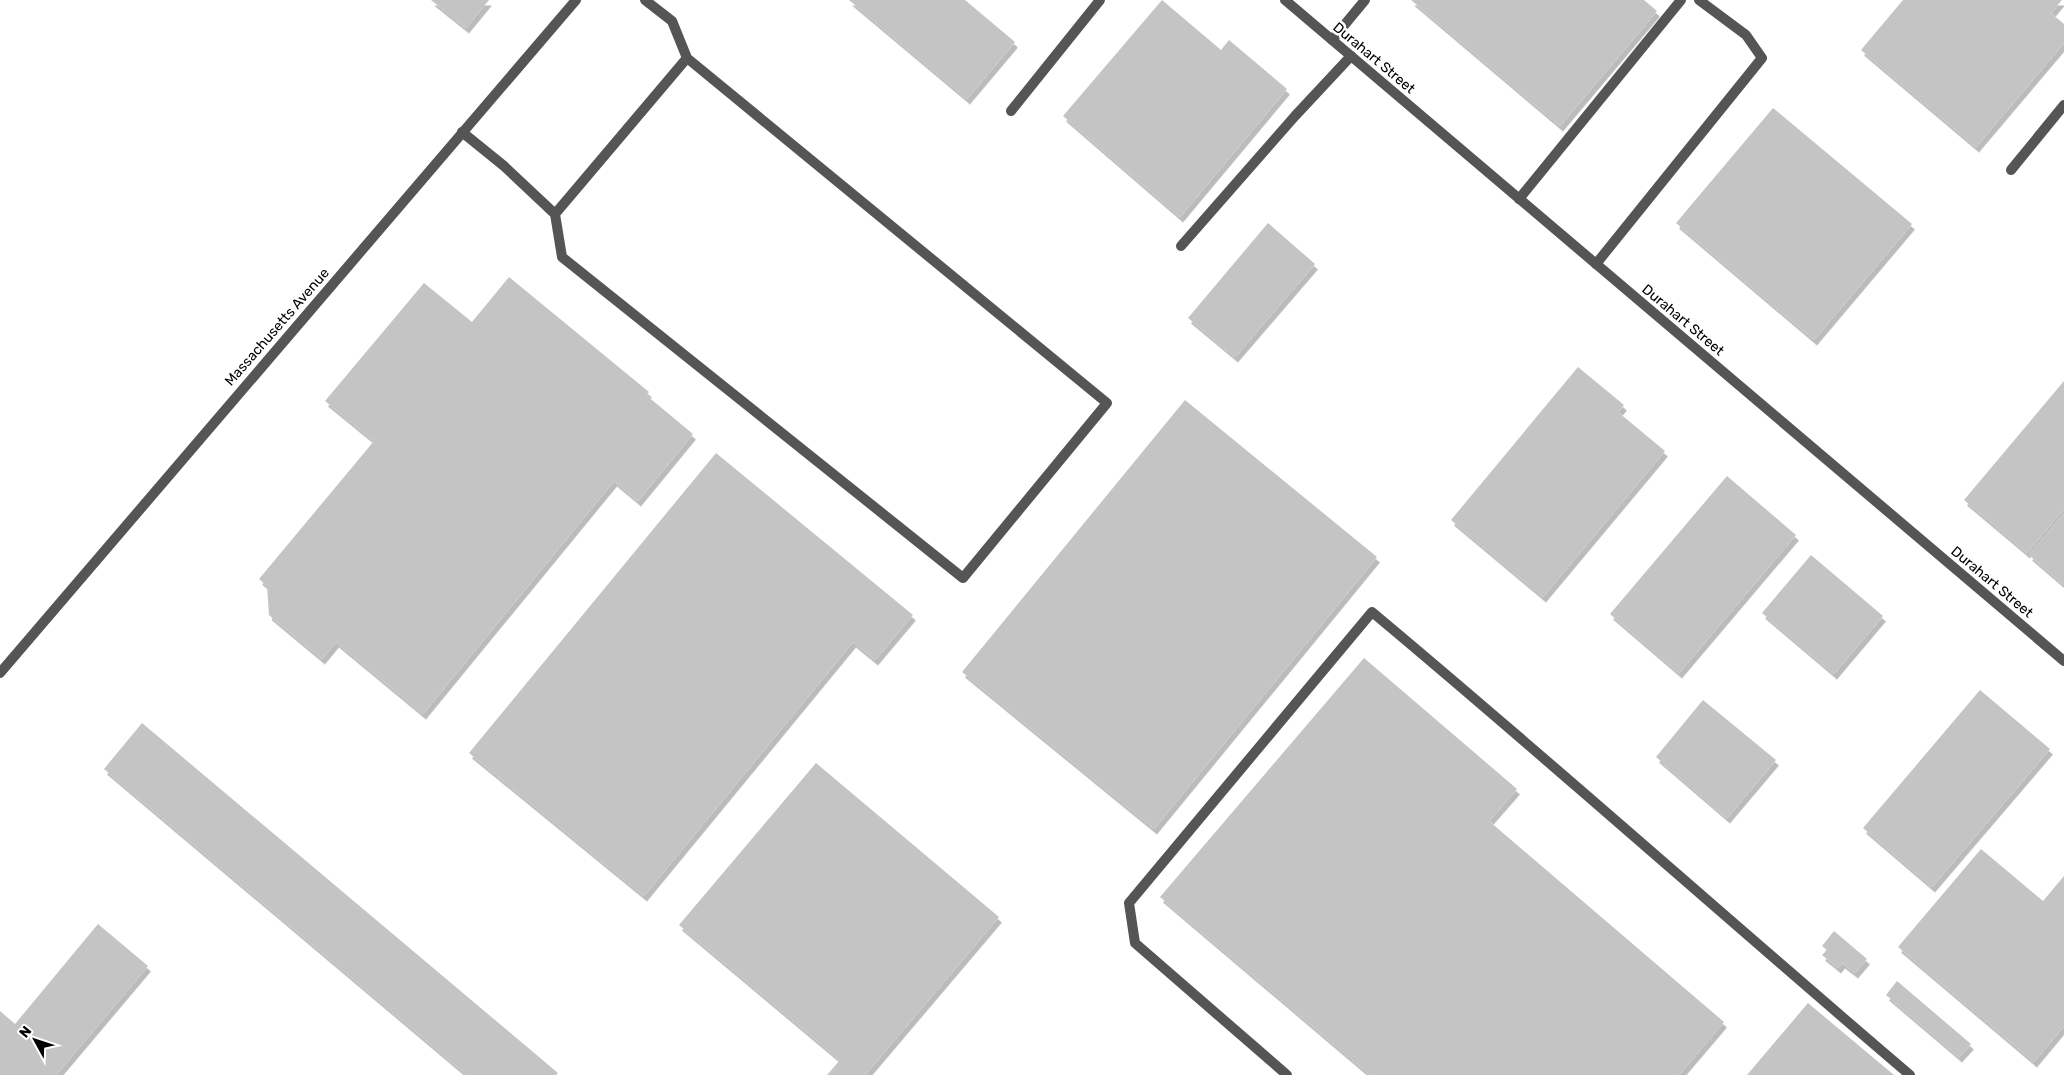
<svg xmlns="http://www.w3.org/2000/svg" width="2064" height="1075" viewBox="0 0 2064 1075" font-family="Rubik,sans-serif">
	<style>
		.building { fill: #c4c4c4; filter: url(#shadow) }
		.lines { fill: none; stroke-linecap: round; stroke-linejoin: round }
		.service { stroke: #555; stroke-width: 10 }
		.minor { stroke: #555; stroke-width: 10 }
		.labels { text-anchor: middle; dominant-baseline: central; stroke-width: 5; stroke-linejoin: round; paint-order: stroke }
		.street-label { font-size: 14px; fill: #000; stroke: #fff }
	</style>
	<defs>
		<filter id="shadow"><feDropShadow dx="3" dy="5.5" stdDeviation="0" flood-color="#0004"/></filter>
	</defs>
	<rect width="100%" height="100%" fill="#fff"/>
	<path class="building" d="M431 0H489L466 28Z
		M849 0H965L1015 42 967 99Z
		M1162 0 1221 50 1229 40 1287 89 1180 217 1063 116Z
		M1411 0H1644L1657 11 1560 126Z
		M1903 0H2062L2051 13 2064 24V43L1976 147 1861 50Z
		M1773 108 1912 224 1814 340 1676 223Z
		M1268 223 1315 264 1235 357 1188 318Z
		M509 277 649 392 646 395 693 434 638 501 614 481 423 714 336 642 322 659 269 615 267 586 259 579 374 441 325 401 424 283 472 322Z
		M1578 367 1624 405 1618 412 1665 451 1543 597 1451 520Z
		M2064 381V509L2027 553 1964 500Z
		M1185 400 1377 557 1154 829 962 672Z
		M716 453 913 615 875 660 853 642 644 896 469 753Z
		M1727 476 1796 535 1679 673 1610 614Z
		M2064 514V585L2029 555Z
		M1811 555 1883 616 1834 674 1762 613Z
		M1364 658 1517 789 1489 821 1724 1022 1679 1075H1370L1160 897Z
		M1980 690 2050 749 1932 887 1863 828Z
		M1703 700 1776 760 1727 818 1656 757Z
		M142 723 558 1073 556 1075H467L104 769Z
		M816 763 999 917 865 1075H827L840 1060 679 925Z
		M1981 849 2043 901 2064 876V1026L2034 1062 1898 947Z
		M98 924 148 966 56 1075H0V1011L15 1024Z
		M1834 931 1867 959 1855 973 1842 963 1838 968 1822 955 1827 950 1822 946Z
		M1897 981 1971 1044 1959 1057 1886 995Z
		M1808 1003 1894 1075H1747Z"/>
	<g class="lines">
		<path class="service" d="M1332 40 1365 0
			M1011 111 1100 0
			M462 132 504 166 555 214 562 257 963 578 1107 403 687 58 672 21 645 0
			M2011 170 2064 105
			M1519 199 1681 0
			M555 214 687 58
			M1181 246 1295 116 1351 56
			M1596 264 1762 58 1746 35 1699 0
			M1287 1075 1135 943 1129 903 1372 612C1553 763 1730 922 1910 1075"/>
		<path class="minor" d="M1285 0 2064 661
			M0 673 576 0"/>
	</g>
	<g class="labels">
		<g class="street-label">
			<text transform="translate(1374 58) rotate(40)">Durahart Street</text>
			<text transform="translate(1683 320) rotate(40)">Durahart Street</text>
			<text transform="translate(277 327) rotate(-49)">Massachusetts Avenue</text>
			<text transform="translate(1992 582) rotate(40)">Durahart Street</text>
		</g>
	</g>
	<g transform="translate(35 1040) rotate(310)" stroke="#ffffff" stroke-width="4" paint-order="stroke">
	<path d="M0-4L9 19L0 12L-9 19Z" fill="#000000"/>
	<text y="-8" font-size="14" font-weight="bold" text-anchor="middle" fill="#000000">N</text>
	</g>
</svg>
